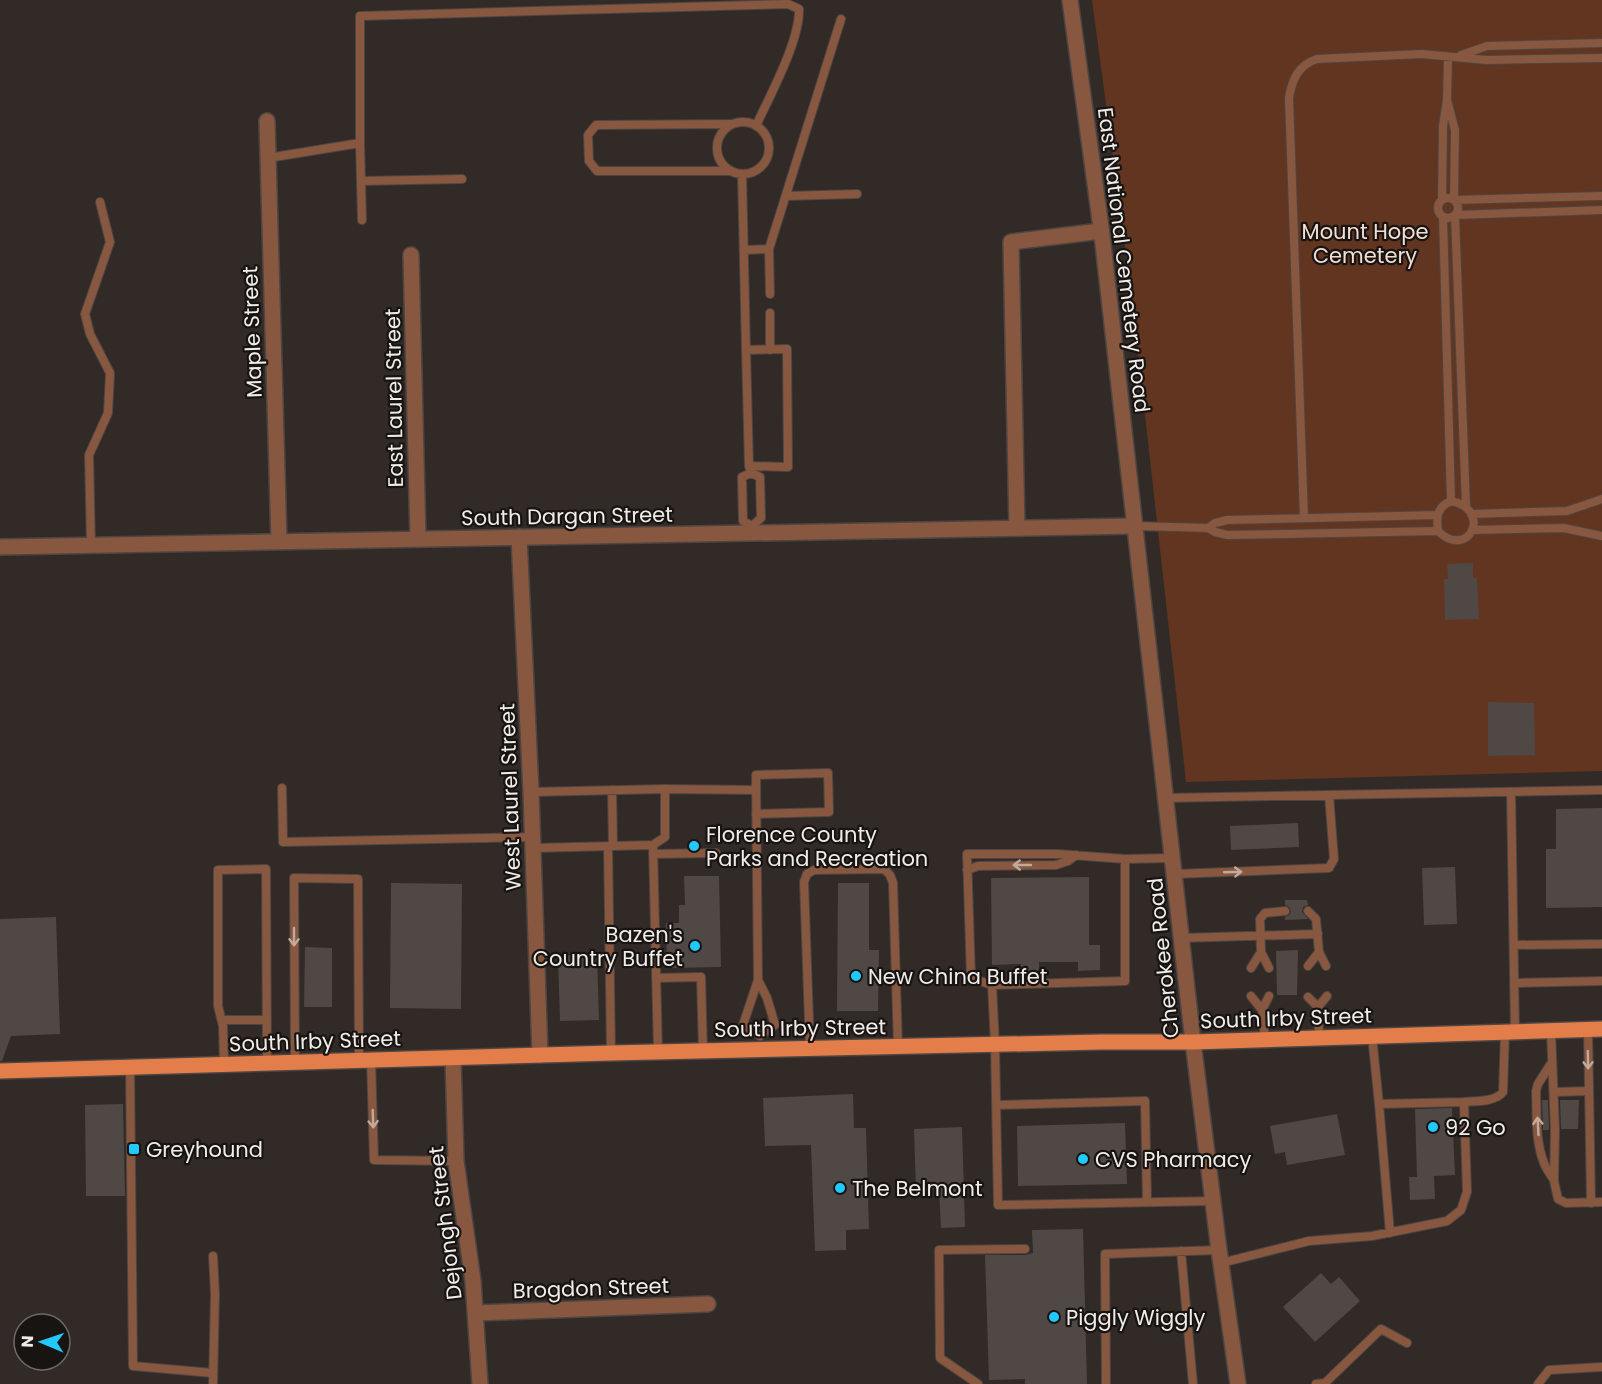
<svg xmlns="http://www.w3.org/2000/svg" width="1602" height="1384" viewBox="0 0 1602 1384" font-family="Poppins,sans-serif">
	<style>
		.green { fill: #61351f }
		.building { fill: #504844 }
		.lines { fill: none; stroke-linecap: round; stroke-linejoin: round }
		.service-casing { stroke: #4d4542; stroke-width: 10 }
		.minor-casing { stroke: #4d4542; stroke-width: 18 }
		.tertiary-casing { stroke: #4d4542; stroke-width: 18 }
		.primary-casing { stroke: #4d4542; stroke-width: 18 }
		.service { stroke: #88573f; stroke-width: 8 }
		.minor { stroke: #88573f; stroke-width: 15 }
		.tertiary { stroke: #88573f; stroke-width: 15 }
		.primary { stroke: #e37e4a; stroke-width: 15 }
		.oneway { stroke: #c2a99c }
		.poi-dot { fill: #23c9fe; stroke: #171412; stroke-width: 2 }
		.labels { text-anchor: middle; dominant-baseline: central; stroke-width: 4.5; stroke-linejoin: round; paint-order: stroke }
		.park-label { font-size: 21px; fill: #f3ddd3; stroke: #171412 }
		.street-label { font-size: 21px; fill: #f1ece9; stroke: #171412 }
		.poi-label { font-size: 21px; fill: #f1ece9; stroke: #171412; text-anchor: start }
	</style>
	<rect width="100%" height="100%" fill="#322a27"/>
	<path class="green" d="M1092 0H1602V771L1186 782 1132 298Z"/>
	<path class="building" d="M1473 563V578H1477L1479 619 1445 620 1444 579H1448L1447 564Z
		M1488 702 1534 703 1535 755 1488 756Z
		M1602 808V907L1546 908V849H1556V809Z
		M1298 823 1299 847 1231 850 1230 826Z
		M1455 867 1457 924 1424 925 1422 868Z
		M684 876H719L721 967 667 968 666 923H679V905H685Z
		M1089 877V945H1100V970L1078 971V962H1039V973H1021V964L992 965 991 878Z
		M391 883 462 884 461 1009 390 1008Z
		M838 883H869V950H879L878 1011H837Z
		M1285 900H1307L1308 905 1303 907 1302 912 1308 919 1285 920V917L1289 915 1291 911 1289 907 1285 905Z
		M56 917 60 1034 11 1036 2 1061H0V919Z
		M305 947 332 948V1007H304Z
		M1298 950 1297 995H1277L1276 951Z
		M597 954 599 1020 560 1021 558 956Z
		M853 1094 854 1128H866L869 1229 846 1230V1250L815 1251 811 1145 765 1146 763 1098Z
		M1542 1100H1548L1549 1130H1543Z
		M1560 1100H1579L1578 1129H1561Z
		M123 1104 125 1196H86L85 1105Z
		M1452 1108 1455 1175 1434 1176 1435 1199 1410 1200 1409 1177H1417L1415 1109Z
		M1337 1114 1345 1155 1287 1165 1285 1152 1275 1154 1270 1126Z
		M1125 1123 1127 1184 1018 1186 1017 1126Z
		M962 1127 965 1227 941 1228 939 1189 916 1190 914 1129Z
		M1083 1229 1087 1384H1025V1379L989 1380 985 1255H1025L1033 1253 1032 1230Z
		M1321 1273 1331 1284 1339 1277 1360 1301 1315 1342 1283 1307Z"/>
	<g class="lines">
		<defs>
			<path id="service" d="M1461 55 1487 46 1602 43
				M1447 100 1455 130 1454 200 1602 196
				M717 148a26 26 0 1 1 52 0a26 26 0 1 1-52 0Z
				M268 158 360 143
				M730 171H597L589 161 588 135 596 125 732 124
				M742 174 746 350
				M362 181 462 179
				M786 196 857 194
				M1438 208a10 10 0 1 1 20 0a10 10 0 1 1-20 0Z
				M1442 200 1443 126 1447 100 1448 57
				M1443 217 1451 501
				M362 220 360 143V16L788 4 799 9C800 41 770 95 756 126
				M769 249 841 19
				M744 250 769 249 770 294
				M770 313V350
				M749 466 788 467 787 349 746 350 749 466 751 473
				M751 473 760 477 761 518 752 526 743 521 742 477Z
				M1466 506 1455 215 1602 210
				M1471 514 1567 511 1602 499
				M1437 515 1227 520 1215 523 1208 528 1215 532 1227 535 1438 531C1468 561 1494 510 1451 501 1437 507 1436 517 1438 531
				M1304 518 1289 98C1292 80 1298 65 1317 59L1422 54 1486 60 1602 58
				M1135 526 1208 528
				M1472 530 1564 528 1602 536
				M91 545 89 455 108 413 110 373 90 334 85 314 110 242 100 202
				M282 788 283 842 532 837
				M612 790 613 846
				M531 792 665 789 756 790
				M1511 792 1515 1032
				M1165 798 1602 790
				M756 814 829 812 828 773 756 775 758 980 743 1025 760 1036
				M653 845 665 837V789
				M608 846 611 1053
				M533 848 653 845 658 1052
				M653 854 716 853
				M1125 859V981L992 985 971 978 967 854H1058L1125 859 1173 858
				M967 870 978 866 1056 865 1068 861 1076 855
				M1175 874 1329 868 1334 859 1329 795
				M1308 911 1316 919 1319 952
				M1181 938 1318 934
				M1514 945 1602 944
				M1261 952 1260 919 1265 913 1285 911
				M1308 966 1319 952 1326 966
				M1251 968 1261 952 1269 968
				M656 978 701 977 703 1051
				M758 980 767 998 775 1025 760 1036
				M1514 983 1602 981
				M992 985 995 1044 998 1205 1213 1201
				M1251 996 1262 1010 1269 996
				M1308 997 1318 1007 1327 996
				M1318 1007 1319 1038
				M1262 1010 1265 1039
				M222 1020H266
				M1588 1030 1591 1203
				M1551 1031 1555 1130 1554 1181 1558 1199 1566 1203 1602 1202
				M810 1049 804 882 807 874 814 870 884 869 890 875 893 883 898 1047
				M371 1060 374 1160 456 1161
				M1552 1062 1538 1084 1536 1091C1537 1114 1535 1141 1544 1163 1546 1169 1550 1174 1554 1180
				M295 1063 294 878 358 879 359 1061
				M224 1064 223 1026 218 1006V870L266 869 267 1063
				M130 1067 133 1366 213 1373
				M1554 1092 1589 1091
				M1464 1102C1477 1101 1495 1102 1503 1092L1505 1032
				M1379 1104 1390 1233
				M996 1105 1145 1101 1147 1202
				M1181 1251 1193 1384
				M213 1256 215 1294 213 1384
				M1221 1263 1309 1241 1372 1236 1447 1221 1461 1210 1467 1192 1464 1102 1379 1104 1372 1036
				M978 1384 940 1358 939 1250 1025 1249
				M1106 1384 1105 1254 1219 1250
				M1316 1384 1325 1383 1381 1329 1407 1343
				M1538 1384 1549 1370 1602 1367"/>
			<path id="minor" d="M267 121 279 542
				M411 255 418 539
				M1017 528 1011 242 1101 231
				M519 537 531 792 540 1055
				M0 547 1135 526
				M453 1058 456 1161 473 1281 480 1384
				M476 1313 708 1304"/>
			<path id="tertiary" d="M1070 0 1102 235 1193 1042 1219 1250 1238 1384"/>
			<path id="primary" d="M0 1071 611 1053 1101 1042H1193L1602 1029"/>
		</defs>
		<use href="#service" class="service-casing"/>
		<use href="#minor" class="minor-casing"/>
		<use href="#tertiary" class="tertiary-casing"/>
		<use href="#primary" class="primary-casing"/>
		<use href="#service" class="service"/>
		<use href="#minor" class="minor"/>
		<use href="#tertiary" class="tertiary"/>
		<use href="#primary" class="primary"/>
	</g>
	<defs><path id="oneway-shaft" d="M-6 0H5M1.5-3L5.5 0L1.5 3" fill="none" stroke-width="1.6" stroke-linecap="round" stroke-linejoin="round" transform="scale(1.5)"/></defs>
	<g class="oneway">
		<use href="#oneway-shaft" transform="translate(1022 865) rotate(180)"/>
		<use href="#oneway-shaft" transform="translate(1233 872) rotate(-2)"/>
		<use href="#oneway-shaft" transform="translate(294 937) rotate(90)"/>
		<use href="#oneway-shaft" transform="translate(1588 1060) rotate(89)"/>
		<use href="#oneway-shaft" transform="translate(373 1119) rotate(88)"/>
		<use href="#oneway-shaft" transform="translate(1538 1126) rotate(-93)"/>
	</g>
	<g class="poi-dot">
		<circle cx="694" cy="846" r="6"/>
		<circle cx="695" cy="946" r="6"/>
		<circle cx="856" cy="976" r="6"/>
		<circle cx="1433" cy="1127" r="6"/>
		<rect x="128" y="1143" width="12" height="12" rx="3"/>
		<circle cx="1083" cy="1159" r="6"/>
		<circle cx="840" cy="1188" r="6"/>
		<circle cx="1054" cy="1317" r="6"/>
	</g>
	<g class="labels">
		<g class="park-label">
			<text x="1365" y="231">Mount Hope<tspan x="1365" dy="24">Cemetery</tspan></text>
		</g>
		<g class="street-label">
			<text transform="translate(1124 260) rotate(83)">East National Cemetery Road</text>
			<text transform="translate(252 332) rotate(-92)">Maple Street</text>
			<text transform="translate(394 398) rotate(-91)">East Laurel Street</text>
			<text transform="translate(567 516) rotate(-1)">South Dargan Street</text>
			<text transform="translate(510 797) rotate(-92)">West Laurel Street</text>
			<text transform="translate(1163 958) rotate(-96)">Cherokee Road</text>
			<text transform="translate(1286 1018) rotate(-2)">South Irby Street</text>
			<text transform="translate(800 1028) rotate(-1)">South Irby Street</text>
			<text transform="translate(315 1041) rotate(-2)">South Irby Street</text>
			<text transform="translate(445 1223) rotate(-97)">Dejongh Street</text>
			<text transform="translate(591 1288) rotate(-2)">Brogdon Street</text>
		</g>
		<g class="poi-label">
			<text x="706" y="834">Florence County<tspan x="706" dy="24">Parks and Recreation</tspan></text>
			<text x="683" y="934" text-anchor="end">Bazen's<tspan x="683" dy="24">Country Buffet</tspan></text>
			<text x="868" y="976">New China Buffet</text>
			<text x="1445" y="1127">92 Go</text>
			<text x="146" y="1149">Greyhound</text>
			<text x="1095" y="1159">CVS Pharmacy</text>
			<text x="852" y="1188">The Belmont</text>
			<text x="1066" y="1317">Piggly Wiggly</text>
		</g>
	</g>
	<g transform="translate(42 1342) rotate(272)"><circle r="28" fill="#171412" stroke="#6e6a68" stroke-width="1.5"/>
	<path d="M0-4.5L10 22L0 15L-10 22Z" fill="#23c9fe"/>
	<text y="-9" font-size="16" font-weight="bold" text-anchor="middle" fill="#f1ece9">N</text>
	</g>
</svg>
